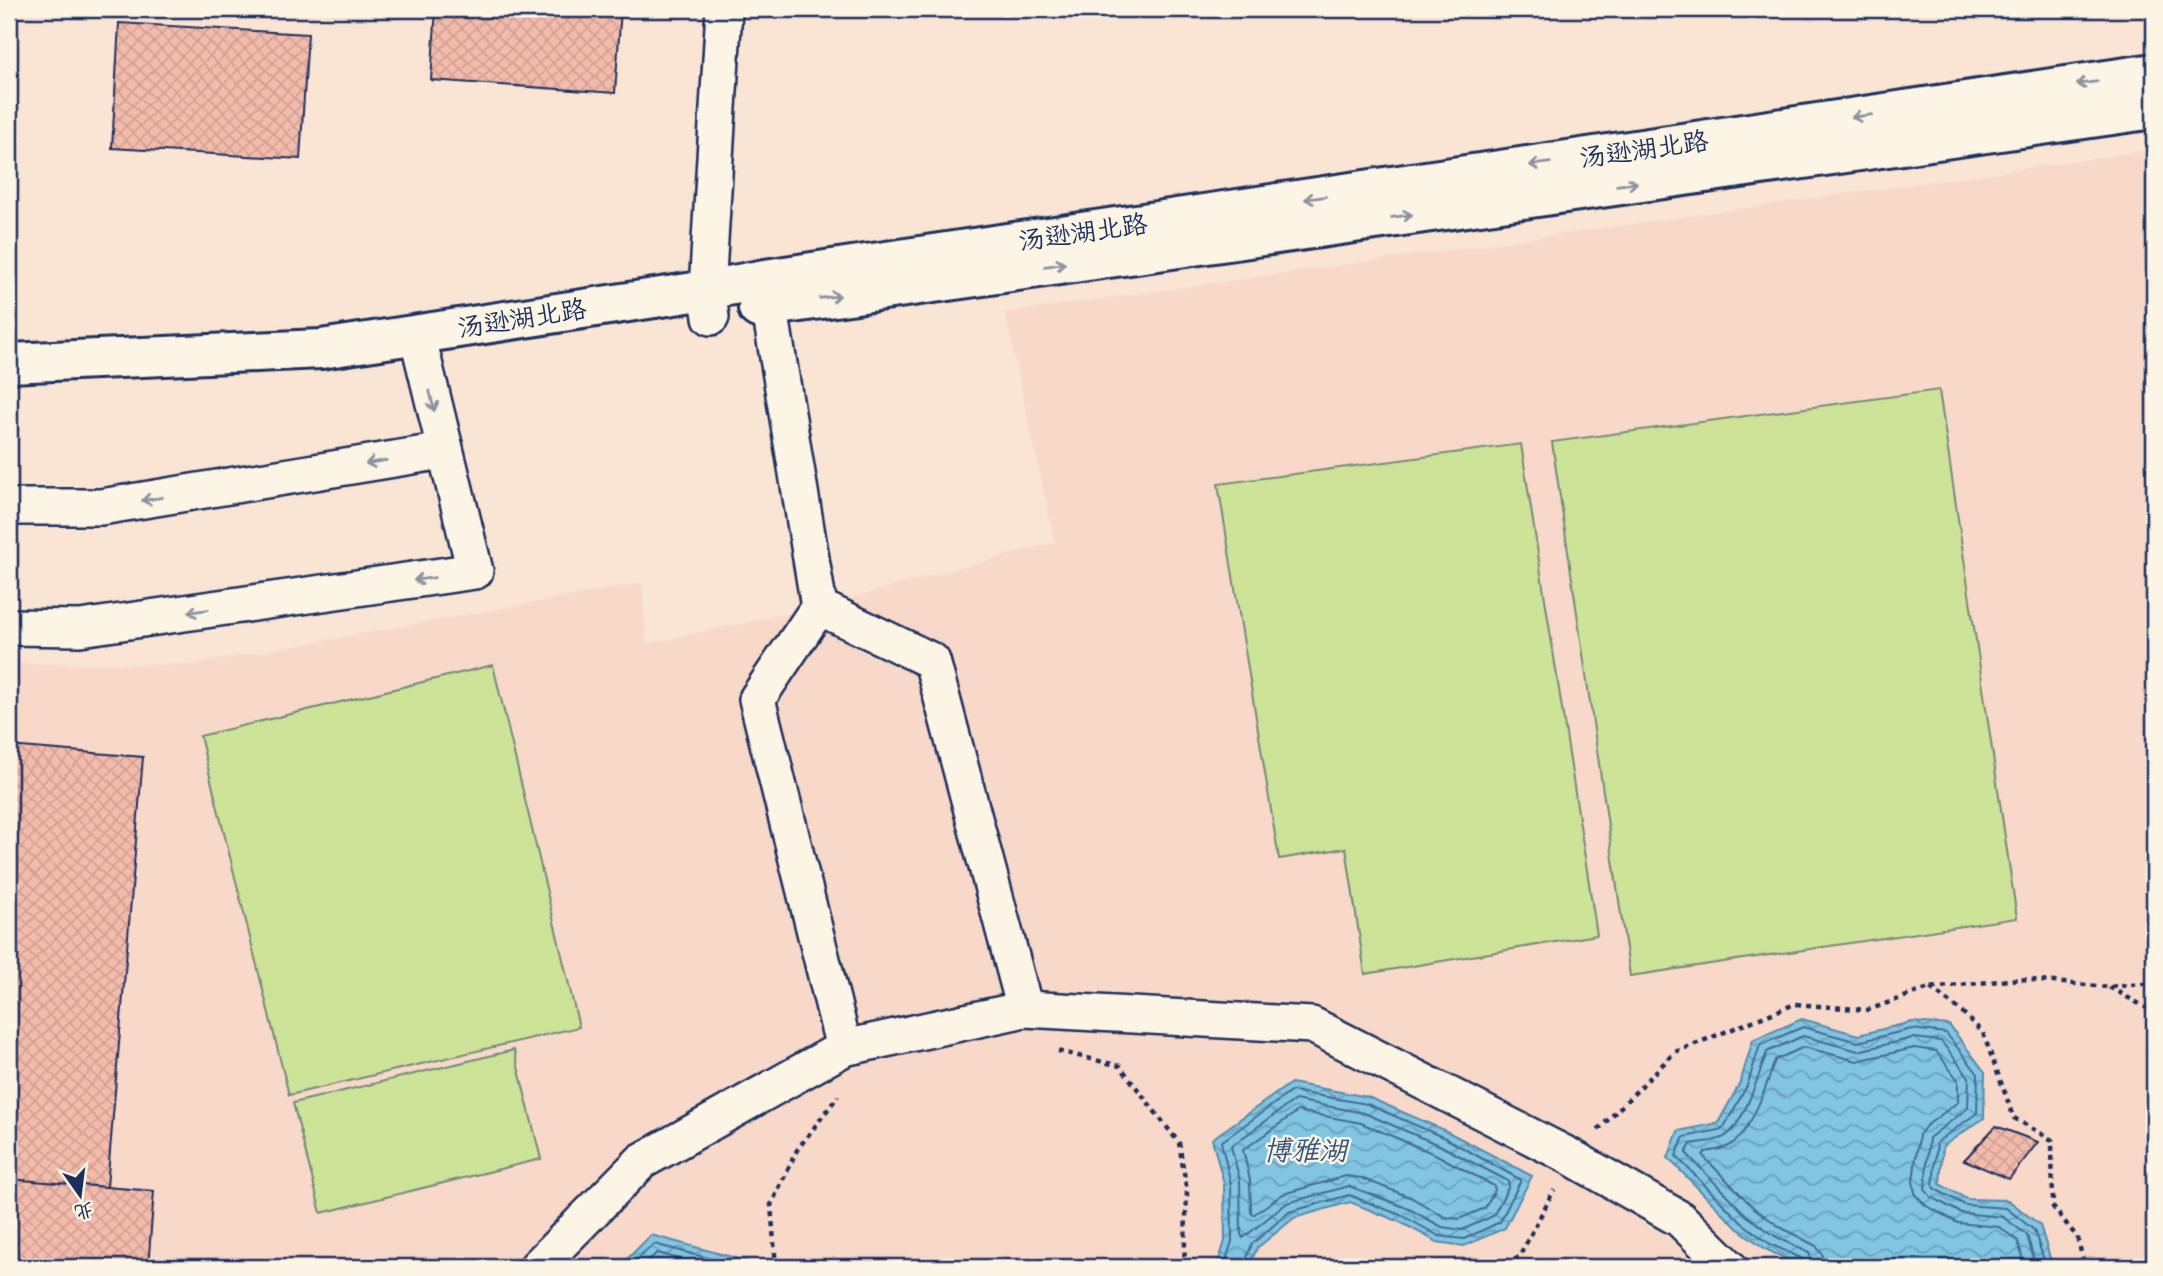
<svg xmlns="http://www.w3.org/2000/svg" width="2163" height="1276" viewBox="0 0 2163 1276" font-family="Sriracha,'LXGW WenKai TC',sans-serif">
	<style>
		.built { fill: #f8d8c8 }
		.green { fill: #cde398; stroke: #74897b; stroke-width: 2 }
		.water { fill: url(#water-waves); stroke: #5889ad; stroke-width: 2 }
		.lines { fill: none; stroke-linecap: round; stroke-linejoin: round }
		.shore { stroke: #446b93; stroke-width: 2 }
		.building { fill: url(#building-cross-hatch); stroke: #1b2f5e; stroke-width: 2 }
		.minor-casing { stroke: #1b2f5e; stroke-width: 40 }
		.secondary-casing { stroke: #1b2f5e; stroke-width: 44 }
		.path { stroke: #1b2f5e; stroke-width: 4.5; stroke-dasharray: 5 5; stroke-linecap: butt }
		.minor { stroke: #fcf5e5; stroke-width: 35 }
		.secondary { stroke: #fcf5e5; stroke-width: 38 }
		.oneway { stroke: #8c92a2 }
		.labels { text-anchor: middle; dominant-baseline: central; stroke-width: 5; stroke-linejoin: round; paint-order: stroke }
		.street-label { font-size: 26px; fill: #1b2f5e; stroke: #fcf5e5 }
		.water-label { font-size: 28px; font-style: italic; fill: #34547f; stroke: #fcf5e5 }
	</style>
	<defs>
		<pattern id="water-waves" width="16" height="10" patternUnits="userSpaceOnUse" patternTransform="scale(1.75)"><rect width="16" height="10" fill="#81c5e2"/><path d="M0 5q4-4 8 0t8 0" fill="none" stroke="#69a0ba"/></pattern>
		<pattern id="building-cross-hatch" width="8" height="8" patternUnits="userSpaceOnUse" patternTransform="scale(1.75)"><rect width="8" height="8" fill="#f4bbab"/><path d="M0 0l8 8M0 8l8-8" fill="none" stroke="#d1a196"/></pattern>
	</defs>
	<rect width="100%" height="100%" fill="#fae4d4"/>
	<filter id="ink" filterUnits="userSpaceOnUse"><feTurbulence type="fractalNoise" baseFrequency=".0143" numOctaves="2"/><feDisplacementMap in="SourceGraphic" scale="14" xChannelSelector="R" yChannelSelector="G"/><feConvolveMatrix kernelMatrix="1 2 1 2 8 2 1 2 1" color-interpolation-filters="sRGB"/></filter>
	<g filter="url(#ink)">
		<path class="built" d="M2154 150V1267H9V663L190 665 642 583 646 644 819 607 1055 542 1005 313Z"/>
		<path class="green" d="M1939 390 2017 918 1630 976 1552 442Z
			M1521 444 1597 935 1365 974 1346 848 1279 859 1218 484Z
			M493 665 579 1027 289 1095 200 736Z
			M514 1050 541 1159 321 1213 293 1103Z"/>
		<path class="water" d="M1802 1019 1858 1035 1912 1022 1949 1025 1985 1072 1984 1118 1943 1146 1940 1184 1967 1199 2008 1200 2040 1225 2051 1261 2045 1267H1804L1767 1250 1737 1228 1668 1158 1678 1131 1718 1123 1740 1083 1753 1040Z
			M1291 1083 1368 1097 1448 1132 1532 1176 1505 1228 1464 1246 1437 1242 1400 1222 1350 1202 1294 1218 1257 1248 1249 1267H1217L1225 1241 1224 1184 1212 1139Z
			M651 1235 747 1261 749 1267H619Z"/>
		<g class="lines">
			<path class="shore" d="M1295 1100 1364 1113 1441 1146 1508 1181 1509 1186 1493 1216 1462 1230 1442 1227 1407 1208 1349 1186 1287 1203 1243 1238 1241 1234 1240 1181 1231 1146Z
				M1298 1111 1361 1123 1437 1155 1494 1186 1495 1190 1485 1208 1459 1219 1445 1217 1412 1198 1361 1178 1346 1176 1283 1194 1253 1215 1251 1212 1250 1180 1243 1150Z
				M629 1267 654 1244 742 1267
				M641 1267 657 1253 710 1267
				M1224 1267 1232 1241 1231 1184 1221 1142 1292 1091 1367 1104 1445 1138 1521 1180 1500 1222 1464 1239 1439 1236 1403 1216 1349 1195 1289 1212 1252 1244 1243 1267
				M1805 1267 1801 1258 1770 1244 1741 1222 1676 1156 1684 1137 1719 1130 1724 1127 1747 1086 1760 1045 1803 1027 1858 1042 1912 1029 1946 1033 1978 1074 1977 1113 1937 1142 1933 1186 1937 1190 1965 1205 2006 1208 2034 1230 2043 1257 2040 1267
				M1814 1267 1809 1253 1775 1236 1747 1216 1686 1153 1691 1144C1701 1142 1715 1142 1724 1137 1743 1128 1760 1071 1767 1052L1803 1036 1858 1051 1913 1038 1941 1041 1969 1077 1968 1108 1929 1138 1925 1189 1931 1197 1961 1213 2003 1217 2027 1235 2033 1256 2031 1267
				M1824 1267 1822 1254 1816 1246 1780 1227 1754 1208 1703 1156 1705 1152C1714 1150 1725 1150 1732 1144 1752 1131 1768 1082 1775 1060L1804 1047 1857 1061 1914 1048 1936 1051 1958 1080V1102L1926 1126 1919 1135 1913 1181 1915 1193 1925 1205 1958 1223 1999 1227 2018 1241 2022 1256 2021 1267"/>
		</g>
		<path class="building" d="M436 9H621L615 93 431 80Z
			M119 23 308 34 300 159 112 148Z
			M9 746 143 757 107 1187 9 1179Z
			M1996 1126 2038 1142 2009 1179 1964 1160Z
			M9 1179 154 1191 148 1267H9Z"/>
		<g class="lines">
			<defs>
				<path id="minor" d="M765 279 819 607
					M711 317 707 290 724 9
					M9 507H101L443 451
					M9 627 80 628 475 571 417 334
					M844 1048 757 699 819 607 932 661 1025 1009
					M537 1267 642 1161 844 1048 1025 1009 1312 1025 1571 1157 1680 1219 1729 1267"/>
				<path id="secondary" d="M758 308 2154 109
					M9 363 321 349 707 290 765 279 2154 73"/>
			</defs>
			<use href="#minor" class="minor-casing"/>
			<use href="#secondary" class="secondary-casing"/>
			<path class="path" d="M2109 987 2154 1012
				M1930 988 1960 1010 1983 1033 2014 1118 2052 1140 2053 1207 2077 1237 2085 1267
				M1058 1051 1120 1066 1179 1143 1187 1191 1184 1267
				M1598 1130 1675 1052 1795 1004 1868 1010 1929 988 2020 979 2108 987 2154 983
				M776 1267 771 1205 797 1150 838 1096
				M1485 1267 1519 1257 1554 1190"/>
			<use href="#minor" class="minor"/>
			<use href="#secondary" class="secondary"/>
		</g>
		<defs><path id="oneway-shaft" d="M-6 0H5M1.5-3L5.5 0L1.5 3" fill="none" stroke-width="1.6" stroke-linecap="round" stroke-linejoin="round" transform="scale(1.75)"/></defs>
		<g class="oneway">
			<use href="#oneway-shaft" transform="translate(2087 83) rotate(172)"/>
			<use href="#oneway-shaft" transform="translate(1862 116) rotate(172)"/>
			<use href="#oneway-shaft" transform="translate(1540 164) rotate(172)"/>
			<use href="#oneway-shaft" transform="translate(1627 184) rotate(-8)"/>
			<use href="#oneway-shaft" transform="translate(1315 198) rotate(172)"/>
			<use href="#oneway-shaft" transform="translate(1402 216) rotate(-8)"/>
			<use href="#oneway-shaft" transform="translate(1055 265) rotate(-8)"/>
			<use href="#oneway-shaft" transform="translate(830 297) rotate(-8)"/>
			<use href="#oneway-shaft" transform="translate(432 401) rotate(77)"/>
			<use href="#oneway-shaft" transform="translate(376 462) rotate(171)"/>
			<use href="#oneway-shaft" transform="translate(152 499) rotate(171)"/>
			<use href="#oneway-shaft" transform="translate(424 579) rotate(172)"/>
			<use href="#oneway-shaft" transform="translate(198 611) rotate(172)"/>
		</g>
	</g>
	<g class="labels">
		<g class="street-label">
			<text transform="translate(1644 149) rotate(-8)">汤逊湖北路</text>
			<text transform="translate(1083 232) rotate(-8)">汤逊湖北路</text>
			<text transform="translate(522 318) rotate(-9)">汤逊湖北路</text>
		</g>
		<g class="water-label">
			<text x="1305" y="1150">博雅湖</text>
		</g>
	</g>
	<rect width="2163" height="1276" fill="none" stroke="#fcf5e5" stroke-width="35"/>
	<rect x="18" y="18" width="2128" height="1241" fill="none" stroke="#1b2f5e" stroke-width="2.5" filter="url(#ink)"/>
	<g transform="translate(80 1195) rotate(166)" stroke="#fcf5e5" stroke-width="5" paint-order="stroke">
	<path d="M0-5L12 26L0 18L-12 26Z" fill="#1b2f5e"/>
	<text y="-10" font-size="19" font-weight="bold" text-anchor="middle" fill="#1b2f5e">北</text>
	</g>
</svg>
